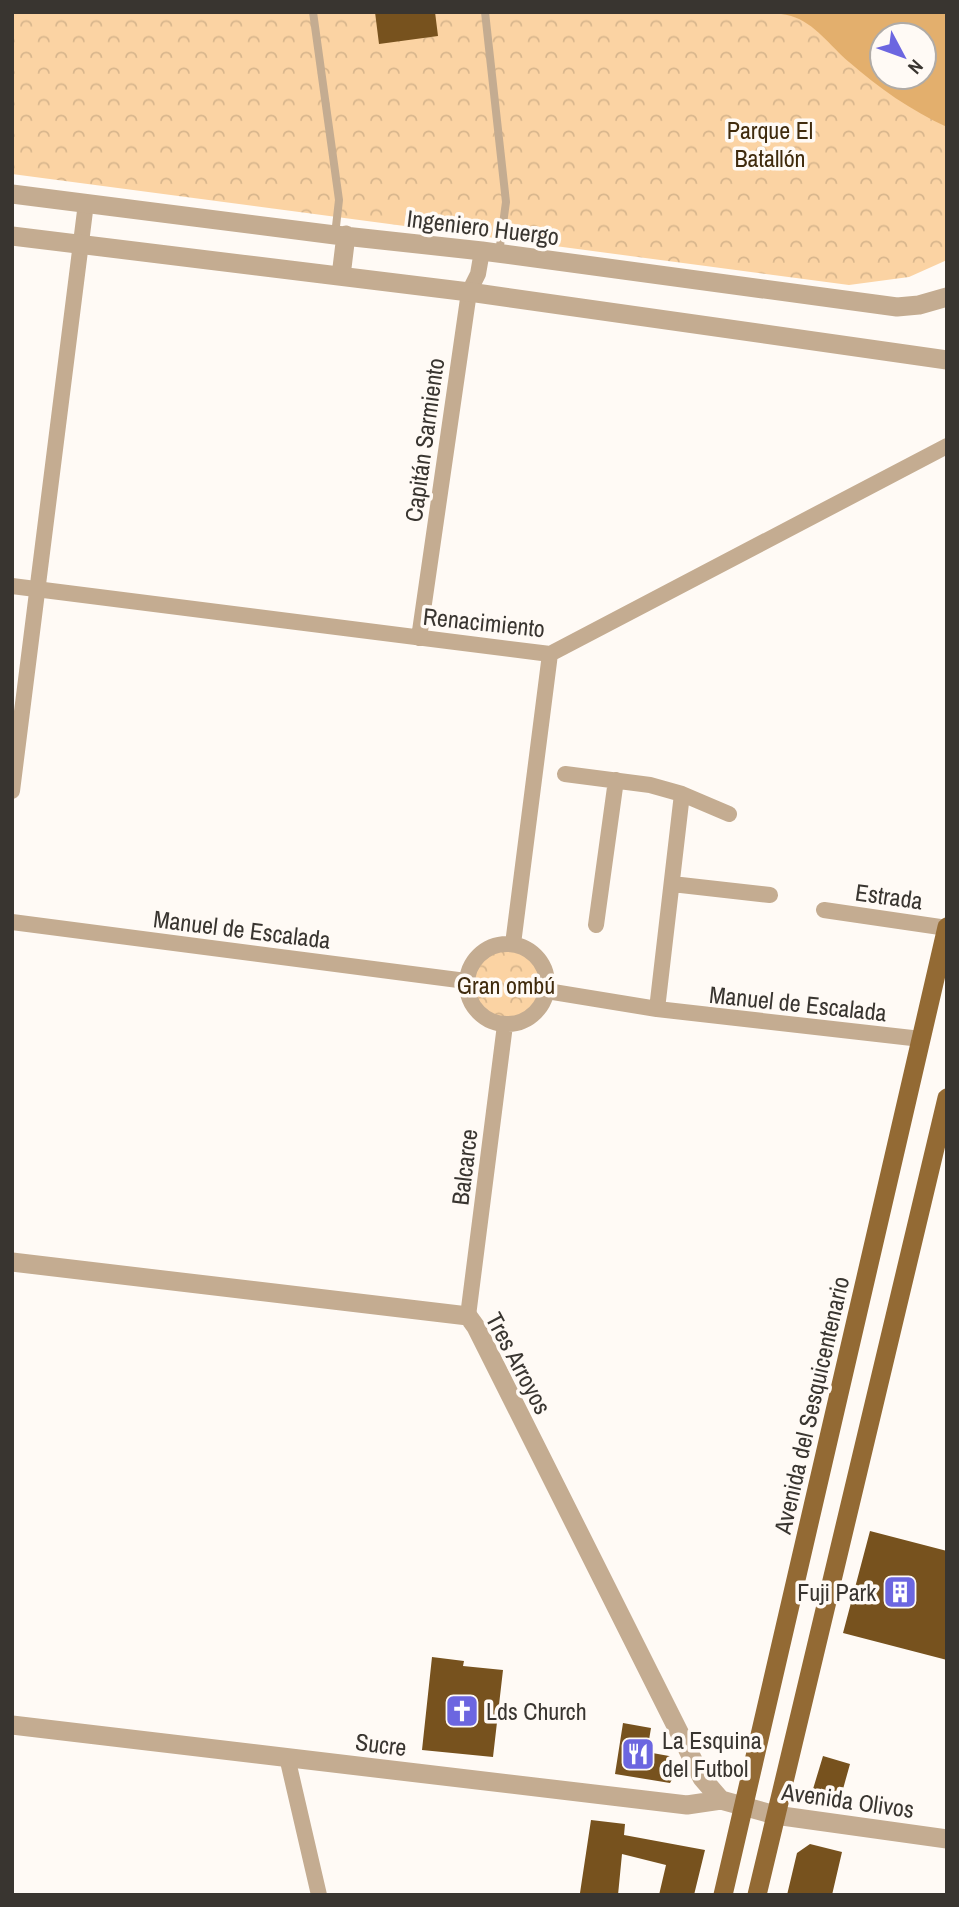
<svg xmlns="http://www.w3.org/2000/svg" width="959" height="1907" viewBox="0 0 959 1907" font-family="'Archivo Narrow',sans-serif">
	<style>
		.park { fill: url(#park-crowns); fill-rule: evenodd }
		.water { fill: #e3af6d; fill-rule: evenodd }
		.building { fill: #77521e }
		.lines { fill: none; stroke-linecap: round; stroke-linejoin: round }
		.service { stroke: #c4ac91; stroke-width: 8 }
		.minor { stroke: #c4ac91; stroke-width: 16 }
		.tertiary { stroke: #c4ac91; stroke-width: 19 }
		.primary { stroke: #936a34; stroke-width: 19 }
		.labels { text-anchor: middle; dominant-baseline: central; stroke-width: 7; stroke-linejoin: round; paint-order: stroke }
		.park-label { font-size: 24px; fill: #402b0d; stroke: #fffaf5 }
		.street-label { font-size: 24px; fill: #393530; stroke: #fffaf5 }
		.poi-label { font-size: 24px; fill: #393530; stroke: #fffaf5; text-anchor: start }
	</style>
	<defs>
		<pattern id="park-crowns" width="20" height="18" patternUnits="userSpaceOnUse" patternTransform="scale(1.75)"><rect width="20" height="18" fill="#fbd3a3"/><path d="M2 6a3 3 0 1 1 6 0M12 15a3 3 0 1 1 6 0" fill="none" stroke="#d8b68d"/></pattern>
	</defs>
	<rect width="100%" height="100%" fill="#fffaf5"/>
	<path class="park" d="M12 12H947V260L909 277 849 285 12 174ZM882 35H924V77H882Z
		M471 985a35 35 0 1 1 70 0a35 35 0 1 1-70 0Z"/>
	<path class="water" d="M743 12H947V127C910 110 879 88 849 62 830 46 815 23 791 16 775 11 758 16 743 12ZM882 35H924V77H882Z"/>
	<path class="building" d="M375 12H435L438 36 379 44Z
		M870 1531 947 1551V1660L843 1633Z
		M432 1657 464 1661 463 1666 503 1670 493 1757 422 1750Z
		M623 1723 651 1728 647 1752 669 1756 678 1769 670 1783 615 1774Z
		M823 1756 850 1764 838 1807 810 1799Z
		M591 1820 625 1824 624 1835 705 1850 694 1895H659L666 1865 622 1854 618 1895 580 1893Z
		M810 1844 842 1852 832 1895H787L797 1853Z"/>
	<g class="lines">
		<path class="service" d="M313 12 339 200 335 235
			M485 12 506 202 499 253"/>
		<path class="minor" d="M12 586 550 654 947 446
			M419 638 469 292 478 274 482 251
			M565 774 650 785 682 794 657 1009
			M12 791 86 203
			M682 794 729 814
			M672 884 770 895
			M824 910 947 928
			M12 922 466 981
			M596 925 616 780
			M467 984a40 40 0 1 1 80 0a40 40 0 1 1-80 0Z
			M513 944 550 654
			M547 991 657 1009 921 1039
			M468 1316 505 1025
			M287 1757 319 1895"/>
		<path class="tertiary" d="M12 194 335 235 482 251 897 307 919 305 947 297
			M12 236 469 292 947 360
			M341 276 346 235
			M12 1262 468 1316 476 1327 702 1778 721 1800
			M12 1725 687 1805 721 1800 775 1815 947 1839"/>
		<path class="primary" d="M723 1895 947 927
			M757 1895 947 1098"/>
	</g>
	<defs>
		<symbol id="building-square" viewBox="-11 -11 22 22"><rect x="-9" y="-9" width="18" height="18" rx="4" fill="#6c66e0" stroke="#fffaf5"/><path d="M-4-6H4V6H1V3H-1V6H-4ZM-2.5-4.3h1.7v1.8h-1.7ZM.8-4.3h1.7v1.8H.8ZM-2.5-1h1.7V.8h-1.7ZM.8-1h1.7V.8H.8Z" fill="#fff"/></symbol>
		<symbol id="church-square" viewBox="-11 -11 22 22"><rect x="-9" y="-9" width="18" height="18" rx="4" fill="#6c66e0" stroke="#fffaf5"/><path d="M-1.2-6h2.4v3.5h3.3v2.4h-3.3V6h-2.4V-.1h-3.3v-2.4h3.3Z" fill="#fff"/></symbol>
		<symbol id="restaurant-square" viewBox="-11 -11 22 22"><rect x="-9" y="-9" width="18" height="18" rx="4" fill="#6c66e0" stroke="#fffaf5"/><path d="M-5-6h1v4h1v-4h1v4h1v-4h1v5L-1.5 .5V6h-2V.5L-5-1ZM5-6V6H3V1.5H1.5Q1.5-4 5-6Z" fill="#fff"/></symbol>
	</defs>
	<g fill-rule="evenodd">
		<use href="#building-square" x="881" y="1573" width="38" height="38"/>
		<use href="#church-square" x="443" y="1692" width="38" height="38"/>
		<use href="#restaurant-square" x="619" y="1735" width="38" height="38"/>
	</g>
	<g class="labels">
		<g class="park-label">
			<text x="770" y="130">Parque El<tspan x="770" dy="28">Batallón</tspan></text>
			<text x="506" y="985">Gran ombú</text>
		</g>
		<g class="street-label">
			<text transform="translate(483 227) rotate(7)">Ingeniero Huergo</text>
			<text transform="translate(424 440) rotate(-82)">Capitán Sarmiento</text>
			<text transform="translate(484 622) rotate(6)">Renacimiento</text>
			<text transform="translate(889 896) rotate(8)">Estrada</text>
			<text transform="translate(242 929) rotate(7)">Manuel de Escalada</text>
			<text transform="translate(798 1003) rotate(6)">Manuel de Escalada</text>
			<text transform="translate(464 1167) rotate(-83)">Balcarce</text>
			<text transform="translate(519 1363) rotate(62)">Tres Arroyos</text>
			<text transform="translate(811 1405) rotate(-77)">Avenida del Sesquicentenario</text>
			<text transform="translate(381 1744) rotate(7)">Sucre</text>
			<text transform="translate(848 1800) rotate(8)">Avenida Olivos</text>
		</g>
		<g class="poi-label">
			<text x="876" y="1592" text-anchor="end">Fuji Park</text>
			<text x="486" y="1711">Lds Church</text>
			<text x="662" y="1740">La Esquina<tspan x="662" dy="28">del Futbol</tspan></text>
		</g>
	</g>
	<rect width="959" height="1907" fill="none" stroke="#393530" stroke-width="28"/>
	<g transform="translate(903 56) rotate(131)"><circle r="33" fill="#fffaf5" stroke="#b0aba6" stroke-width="2"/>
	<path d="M0-5L12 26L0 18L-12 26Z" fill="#6c66e0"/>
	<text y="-10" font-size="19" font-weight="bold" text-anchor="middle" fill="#393530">N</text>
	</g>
</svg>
